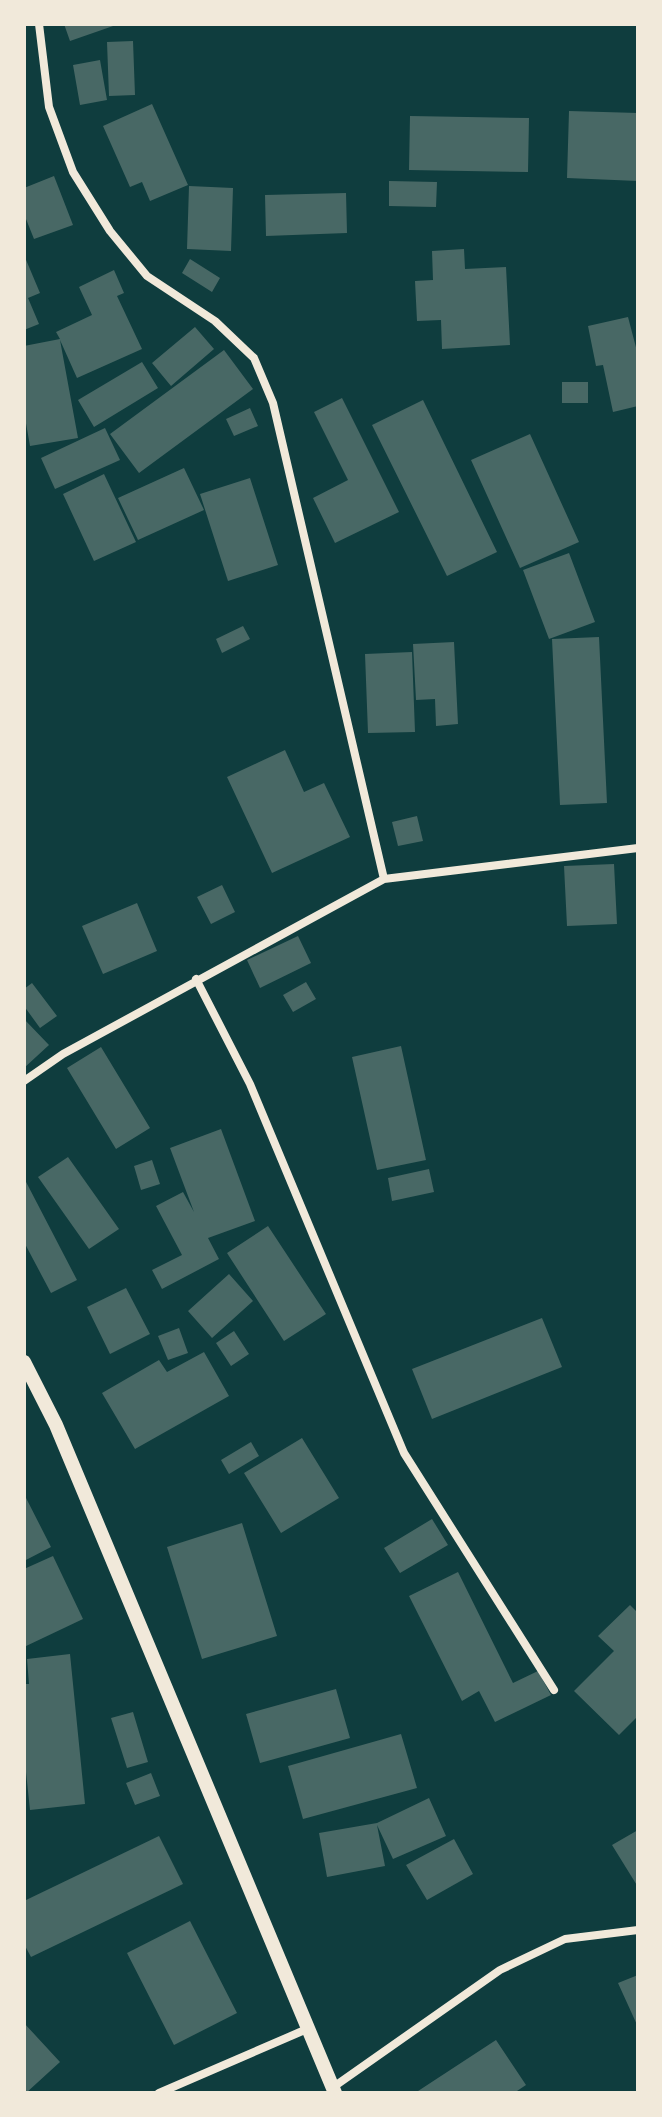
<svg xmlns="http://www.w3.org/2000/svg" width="662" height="2117" viewBox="0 0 662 2117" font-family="Inter,sans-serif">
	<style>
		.building { fill: #486865 }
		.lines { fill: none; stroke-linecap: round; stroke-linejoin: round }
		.minor { stroke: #f1e9da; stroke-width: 8 }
		.tertiary { stroke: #f1e9da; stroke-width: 14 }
	</style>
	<rect width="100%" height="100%" fill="#0f3d3e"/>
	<path class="building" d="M64 24H116V25L70 41Z
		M133 41 135 95 109 96 107 42Z
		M100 60 107 100 80 105 73 65Z
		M152 104 188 185 150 201 142 182 130 187 103 126Z
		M569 111 638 113V181L567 178Z
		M410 116 529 118 528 172 409 170Z
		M54 176 73 225 34 239 24 214V188Z
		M389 181 437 182 436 207 389 206Z
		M189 186 233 188 231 251 187 249Z
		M346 193 347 233 266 236 265 195Z
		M464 249 465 269 506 267 510 345 442 349 441 320 417 321 415 281 433 280 432 251Z
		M24 255 40 293 28 298 39 324 24 330Z
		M190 259 220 278 212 292 182 273Z
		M114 270 124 293 117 296 142 349 77 378 60 340 78 438 30 446 24 412V346L60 339 56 332 92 315 79 287Z
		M628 317 638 355V406L613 412 603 365 596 366 588 326Z
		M195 327 214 349 171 386 152 363Z
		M224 350 253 389 139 473 110 434Z
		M142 362 158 388 94 427 78 400Z
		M562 382H588V403H562Z
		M342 398 399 512 335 543 313 498 348 480 314 412Z
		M423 400 497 552 447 576 372 425Z
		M250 408 258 426 234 436 226 419Z
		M105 428 120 460 55 489 41 458Z
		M530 434 579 542 520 568 471 460Z
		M184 468 204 510 138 540 118 498Z
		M104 474 136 542 94 561 63 494Z
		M250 478 278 565 228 581 200 494Z
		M569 553 595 622 549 639 523 570Z
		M243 626 250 639 222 653 216 639Z
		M599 637 607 803 560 805 552 639Z
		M454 642 458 724 436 726 435 699 416 700 413 644Z
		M412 652 415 732 368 733 365 654Z
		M285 750 304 792 324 783 350 837 272 873 227 777Z
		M417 816 423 841 398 846 392 822Z
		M614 864 617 924 567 926 564 866Z
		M222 885 235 912 211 924 197 897Z
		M137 903 157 951 103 974 82 926Z
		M298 936 311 963 260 988 247 960Z
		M306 982 316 999 293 1012 283 995Z
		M32 983 57 1016 40 1028 24 1006V989Z
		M24 1019 49 1045 24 1068Z
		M401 1046 426 1160 377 1170 352 1057Z
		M101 1047 150 1128 116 1149 67 1068Z
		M221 1129 255 1221 208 1238 219 1259 162 1289 152 1270 182 1255 156 1206 183 1192 194 1212 170 1148Z
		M68 1157 119 1229 89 1249 38 1177Z
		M152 1160 160 1184 141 1190 134 1166Z
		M429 1169 434 1192 392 1201 388 1178Z
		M24 1178 77 1280 51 1293 24 1242Z
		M268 1226 326 1314 284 1341 227 1253Z
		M229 1274 253 1301 212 1338 188 1311Z
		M126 1288 150 1334 110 1354 87 1307Z
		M542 1318 562 1367 432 1419 412 1369Z
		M179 1328 188 1353 168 1360 158 1336Z
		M234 1331 249 1354 231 1366 216 1343Z
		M204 1352 229 1396 135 1449 102 1393 159 1360 167 1372Z
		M302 1438 339 1498 281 1533 244 1473Z
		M251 1442 259 1456 229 1474 221 1460Z
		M24 1494 51 1547 24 1561Z
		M432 1519 448 1545 400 1573 384 1548Z
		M242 1523 277 1636 202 1659 167 1547Z
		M53 1556 83 1619 24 1647V1569Z
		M458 1572 513 1683 538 1671 551 1695 495 1722 479 1691 462 1701 409 1596Z
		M630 1605 638 1613V1716L619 1735 574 1691 614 1651 598 1636Z
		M70 1654 85 1804 30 1810 24 1753V1684H29L27 1659Z
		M336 1689 350 1738 260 1763 246 1714Z
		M133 1712 148 1762 127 1768 111 1718Z
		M401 1734 417 1788 303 1819 288 1766Z
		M151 1773 160 1796 135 1805 126 1783Z
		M429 1798 446 1836 393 1859 377 1825 385 1866 327 1877 319 1833 377 1823Z
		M638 1830V1887L612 1845Z
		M159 1836 183 1884 31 1957 24 1944V1901Z
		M454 1839 473 1874 427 1900 406 1865Z
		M190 1921 237 2013 174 2045 127 1953Z
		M638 1975V2027L618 1983Z
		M24 2023 60 2062 26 2093H24Z
		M496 2040 526 2085 514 2093H415Z"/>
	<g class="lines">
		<path class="minor" d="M39 24 49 107 73 172 110 231 147 276 215 321 254 358 273 403 384 879
			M196 979 250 1084 404 1453 554 1690
			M24 1081 63 1054 384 879 638 848
			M332 2088 500 1970 565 1939 638 1930
			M159 2093 307 2029"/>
		<path class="tertiary" d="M24 1362 56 1425 335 2093"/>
	</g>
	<rect width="662" height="2117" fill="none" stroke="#f1e9da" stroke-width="52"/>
</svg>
